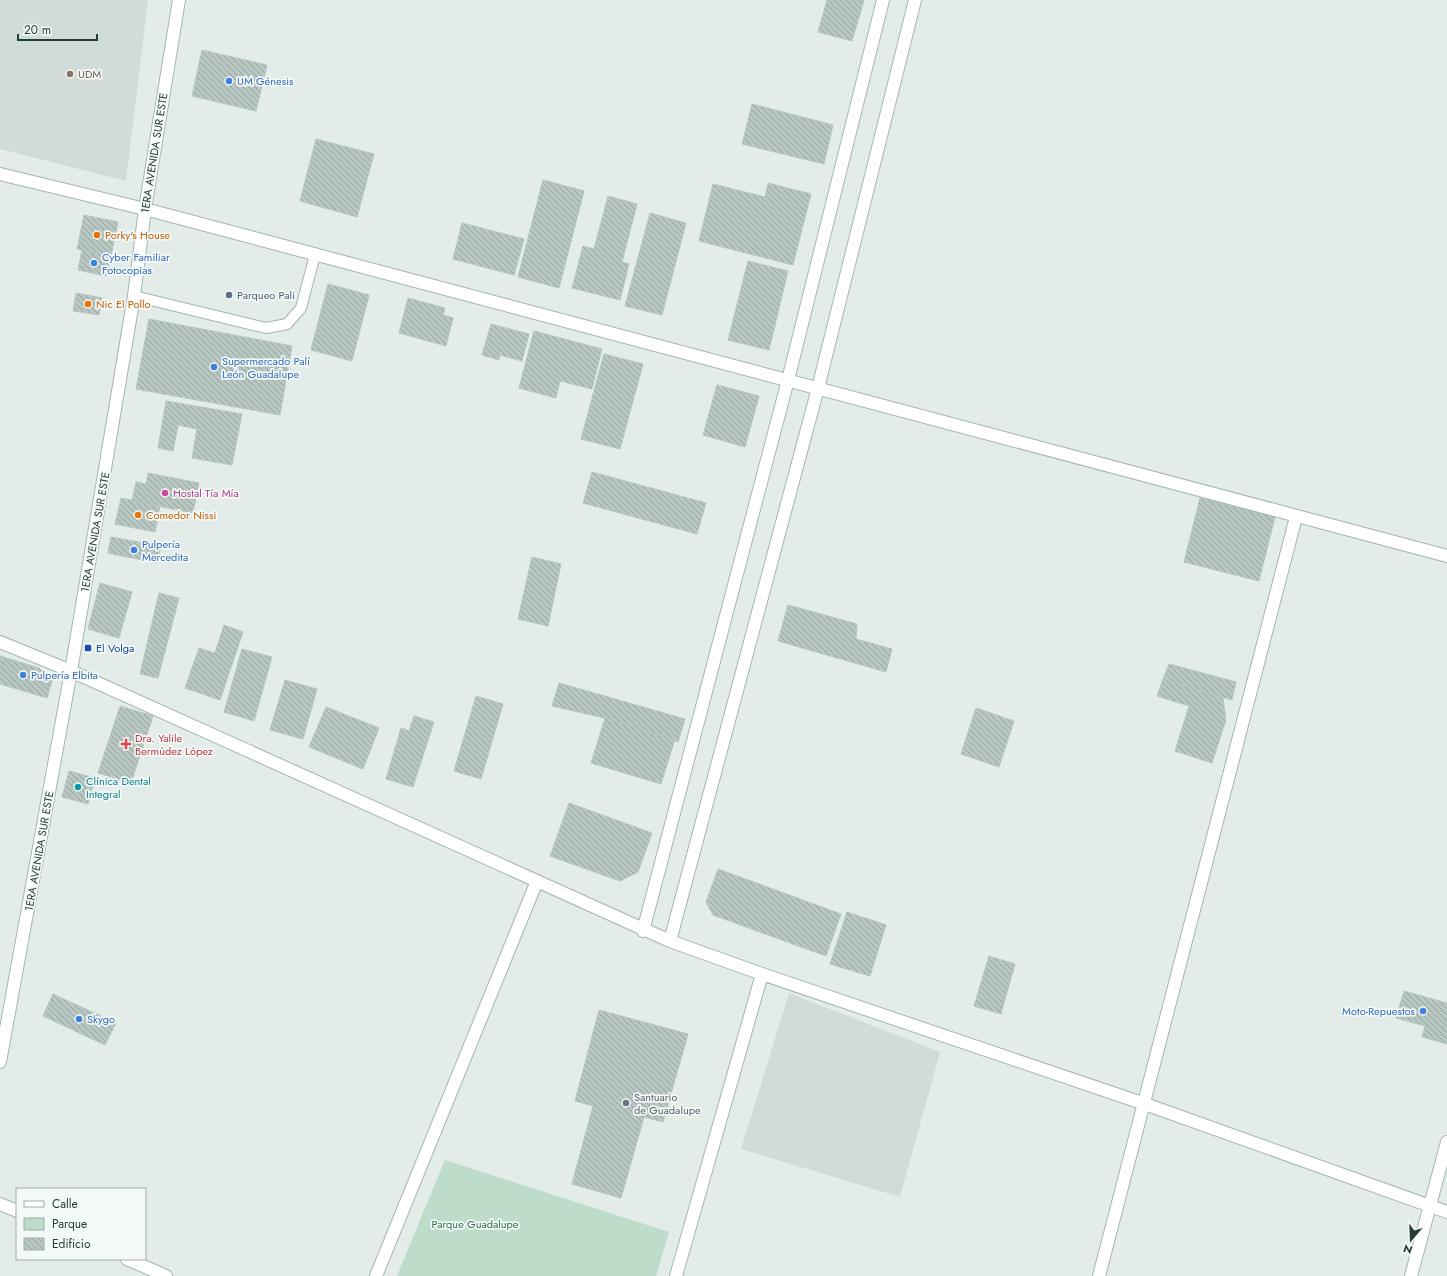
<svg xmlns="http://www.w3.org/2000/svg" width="1447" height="1276" viewBox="0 0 1447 1276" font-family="Jost,sans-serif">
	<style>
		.built { fill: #d1dcd8 }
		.green { fill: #bddcc9 }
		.building { fill: url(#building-back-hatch); stroke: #b5c5c1 }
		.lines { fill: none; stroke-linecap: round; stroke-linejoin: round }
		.lane-casing { stroke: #a6b4b0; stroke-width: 12 }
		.street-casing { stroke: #a6b4b0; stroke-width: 14 }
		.secondary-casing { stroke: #a2b7b2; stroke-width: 14 }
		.lane { stroke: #fff; stroke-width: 10 }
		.street { stroke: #fff; stroke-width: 12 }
		.secondary { stroke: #fff; stroke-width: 12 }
		.education-dot { fill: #8d6e63; stroke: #f3f9f7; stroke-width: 1.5 }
		.shop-dot { fill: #3f7fe0; stroke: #f3f9f7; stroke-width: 1.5 }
		.food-dot { fill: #e8710a; stroke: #f3f9f7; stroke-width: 1.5 }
		.service-dot { fill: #5c6f8a; stroke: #f3f9f7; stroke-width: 1.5 }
		.hotel-dot { fill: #d1479c; stroke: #f3f9f7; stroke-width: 1.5 }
		.transit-dot { fill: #1a4fb4; stroke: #f3f9f7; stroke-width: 1.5 }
		.health-dot { fill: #e0444e; stroke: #f3f9f7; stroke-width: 1.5 }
		.culture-dot { fill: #0f9aa8; stroke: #f3f9f7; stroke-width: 1.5 }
		.worship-dot { fill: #6b7280; stroke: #f3f9f7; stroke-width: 1.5 }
		.labels { text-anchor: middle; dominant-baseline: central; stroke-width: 3.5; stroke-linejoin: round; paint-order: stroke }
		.education-label { font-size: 11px; fill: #785e54; stroke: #f3f9f7; text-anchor: start }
		.shop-label { font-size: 11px; fill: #366cbe; stroke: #f3f9f7; text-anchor: start }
		.street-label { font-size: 11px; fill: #233d38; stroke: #f3f9f7 }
		.food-label { font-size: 11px; fill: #c56008; stroke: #f3f9f7; text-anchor: start }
		.service-label { font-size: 11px; fill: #4e5e75; stroke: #f3f9f7; text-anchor: start }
		.hotel-label { font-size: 11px; fill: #b23c85; stroke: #f3f9f7; text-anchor: start }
		.transit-label { font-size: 11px; fill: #164399; stroke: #f3f9f7; text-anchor: start }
		.health-label { font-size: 11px; fill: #be3a42; stroke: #f3f9f7; text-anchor: start }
		.culture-label { font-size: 11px; fill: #0d838f; stroke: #f3f9f7; text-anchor: start }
		.worship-label { font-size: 11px; fill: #5b616d; stroke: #f3f9f7; text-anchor: start }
		.park-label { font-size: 11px; fill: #2f7250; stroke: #f3f9f7 }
	</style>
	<defs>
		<pattern id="building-back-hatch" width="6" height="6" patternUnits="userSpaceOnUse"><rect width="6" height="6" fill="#b8c7c2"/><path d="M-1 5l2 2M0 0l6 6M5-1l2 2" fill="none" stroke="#95a39f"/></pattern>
	</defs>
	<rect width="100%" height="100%" fill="#e3ece9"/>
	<path class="built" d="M0 0H148L126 181 0 149Z
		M789 993 940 1052 900 1197 741 1149Z"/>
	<path class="green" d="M445 1160 669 1232 656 1276H397Z"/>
	<path class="building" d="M827 0H864L852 41 818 32Z
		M202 50 267 65 256 111 192 96Z
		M752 104 833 125 824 164 742 144Z
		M316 139 374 154 357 217 300 201Z
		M543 180 584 191 559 288 518 277Z
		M768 183 811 194 793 265 699 241 713 184 765 197Z
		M608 196 637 204 622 262 629 264 620 300 572 288 583 246 594 249Z
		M650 213 686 223 662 315 625 306Z
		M84 215 118 222 111 256 77 249Z
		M462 223 524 239 514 275 453 259Z
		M82 250 111 256 106 276 78 270Z
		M748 261 788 271 769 350 728 340Z
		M328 284 369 295 352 361 311 350Z
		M76 293 102 298 99 315 73 311Z
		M408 298 445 308 443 315 453 318 446 346 399 333Z
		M149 319 292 346 280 415 136 389Z
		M491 324 529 334 522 361 500 355 499 360 482 355Z
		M534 331 602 349 592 389 560 381 556 398 519 388Z
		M604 354 643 364 620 449 581 439Z
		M717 385 759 396 745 447 703 435Z
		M166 401 242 414 232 465 192 458 197 429 178 425 173 451 158 448Z
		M592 472 706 503 697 534 583 503Z
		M148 473 199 483 193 513 132 501 136 482 146 484Z
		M121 498 160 506 155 532 115 524Z
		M1200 498 1275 517 1259 581 1184 562Z
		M111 537 161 546 157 563 108 553Z
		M532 557 561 564 548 626 518 619Z
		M100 583 132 592 119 638 88 629Z
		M159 593 179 598 158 678 140 674Z
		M788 605 857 624 856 639 892 649 886 672 778 641Z
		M224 625 243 632 220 700 185 688 199 648 215 653Z
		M242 649 272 657 254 721 224 712Z
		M0 656 39 668 52 681 47 698 0 684Z
		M1169 664 1236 682 1232 700 1163 679Z
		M1163 679 1223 698 1226 720 1212 763 1175 751 1189 706 1157 696Z
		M285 680 317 689 303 739 270 730Z
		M559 683 685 719 678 742 605 718 552 706Z
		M476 696 503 704 481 779 454 771Z
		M120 706 153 716 131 783 98 773Z
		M326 707 379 728 363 769 309 747Z
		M976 708 1014 721 999 767 961 754Z
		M414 716 434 722 413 787 386 779 401 728 409 731Z
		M605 718 675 739 661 784 591 763Z
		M69 771 95 778 88 804 62 797Z
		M569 803 652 833 638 872 620 881 550 856Z
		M718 869 841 914 826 956 713 915 706 902Z
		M847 912 886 925 870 976 830 964Z
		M989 956 1015 964 1001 1014 974 1006Z
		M1404 991 1447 1003V1044L1422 1037 1425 1026 1396 1018Z
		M53 994 116 1023 105 1045 43 1016Z
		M599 1010 688 1034 663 1122 644 1117 621 1198 572 1184 593 1106 575 1101Z"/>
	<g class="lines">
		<defs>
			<path id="lane" d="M134 296 266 328 287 324 301 308 315 255"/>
			<path id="street" d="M0 174 145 209 1447 556
				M0 642 71 671 670 941 762 974 1145 1104 1447 1212
				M643 931 788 380 883 0
				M670 941 818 388 915 0
				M0 1204 17 1211
				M127 1259 166 1276
				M376 1276 537 881
				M676 1276 762 974
				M1099 1276 1296 517"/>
			<path id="secondary" d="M0 1062 71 671 134 296 145 209 179 0
				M1411 1276 1447 1142"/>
		</defs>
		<use href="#lane" class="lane-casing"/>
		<use href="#street" class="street-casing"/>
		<use href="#secondary" class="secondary-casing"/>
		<use href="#lane" class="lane"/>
		<use href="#street" class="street"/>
		<use href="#secondary" class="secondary"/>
	</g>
	<circle class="education-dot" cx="70" cy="74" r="4"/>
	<g class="shop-dot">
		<circle cx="229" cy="81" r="4"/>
		<circle cx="94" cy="263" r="4"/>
		<circle cx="214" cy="367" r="4"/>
		<circle cx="134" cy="550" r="4"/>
		<circle cx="23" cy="675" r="4"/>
		<circle cx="1423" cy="1011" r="4"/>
		<circle cx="79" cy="1019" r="4"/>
	</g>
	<g class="food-dot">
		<circle cx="97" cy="235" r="4"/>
		<circle cx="88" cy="304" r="4"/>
		<circle cx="138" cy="515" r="4"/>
	</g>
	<circle class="service-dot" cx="229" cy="295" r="4"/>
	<circle class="hotel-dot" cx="165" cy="493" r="4"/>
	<rect class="transit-dot" x="84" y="644" width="8" height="8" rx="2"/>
	<path class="health-dot" d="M124 738h4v4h4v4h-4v4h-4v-4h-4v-4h4z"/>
	<circle class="culture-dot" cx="78" cy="787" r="4"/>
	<circle class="worship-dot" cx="626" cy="1103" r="4"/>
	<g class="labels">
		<g class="education-label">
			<text x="78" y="74">UDM</text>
		</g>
		<g class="shop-label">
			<text x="237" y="81">UM Génesis</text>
			<text x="102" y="257">Cyber Familiar<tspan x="102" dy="13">Fotocopias</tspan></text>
			<text x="222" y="361">Supermercado Palí<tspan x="222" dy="13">León Guadalupe</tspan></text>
			<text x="142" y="544">Pulpería<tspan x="142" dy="13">Mercedita</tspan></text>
			<text x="31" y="675">Pulpería Elbita</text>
			<text x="1415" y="1011" text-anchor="end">Moto-Repuestos</text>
			<text x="87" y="1019">Skygo</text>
		</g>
		<g class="street-label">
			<text transform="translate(154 153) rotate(-81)">1ERA AVENIDA SUR ESTE</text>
			<text transform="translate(95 532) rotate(-80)">1ERA AVENIDA SUR ESTE</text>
			<text transform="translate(39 851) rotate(-80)">1ERA AVENIDA SUR ESTE</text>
		</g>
		<g class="food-label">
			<text x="105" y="235">Porky's House</text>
			<text x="96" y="304">Nic El Pollo</text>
			<text x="146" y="515">Comedor Nissi</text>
		</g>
		<g class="service-label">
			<text x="237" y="295">Parqueo Pali</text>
		</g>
		<g class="hotel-label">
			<text x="173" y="493">Hostal Tía Mía</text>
		</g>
		<g class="transit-label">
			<text x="96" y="648">El Volga</text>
		</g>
		<g class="health-label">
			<text x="135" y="738">Dra. Yalile<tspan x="135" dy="13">Bermúdez López</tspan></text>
		</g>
		<g class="culture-label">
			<text x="86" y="781">Clínica Dental<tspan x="86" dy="13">Integral</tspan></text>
		</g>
		<g class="worship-label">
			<text x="634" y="1097">Santuario<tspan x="634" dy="13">de Guadalupe</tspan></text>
		</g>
		<g class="park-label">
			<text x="475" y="1224">Parque Guadalupe</text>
		</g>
	</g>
	<rect x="16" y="1188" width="130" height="72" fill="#f3f9f7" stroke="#a0aeab"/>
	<rect x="24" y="1201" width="20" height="6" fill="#ffffff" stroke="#a0aeab"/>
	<text x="52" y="1208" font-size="12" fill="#233d38">Calle</text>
	<rect x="24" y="1218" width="20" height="12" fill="#bddcc9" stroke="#a0aeab"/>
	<text x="52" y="1228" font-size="12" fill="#233d38">Parque</text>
	<rect x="24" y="1238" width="20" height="12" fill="url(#building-back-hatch)" stroke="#a0aeab"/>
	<text x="52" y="1248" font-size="12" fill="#233d38">Edificio</text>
	<g transform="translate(1411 1240) rotate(199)" stroke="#f3f9f7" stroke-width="3" paint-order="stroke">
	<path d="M0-3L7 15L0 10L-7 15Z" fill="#233d38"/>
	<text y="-6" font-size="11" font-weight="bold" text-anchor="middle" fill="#233d38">N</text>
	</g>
	<path d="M18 34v6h79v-6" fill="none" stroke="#233d38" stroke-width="2"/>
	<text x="24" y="34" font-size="12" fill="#233d38" stroke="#f3f9f7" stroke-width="3" paint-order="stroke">20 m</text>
</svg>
